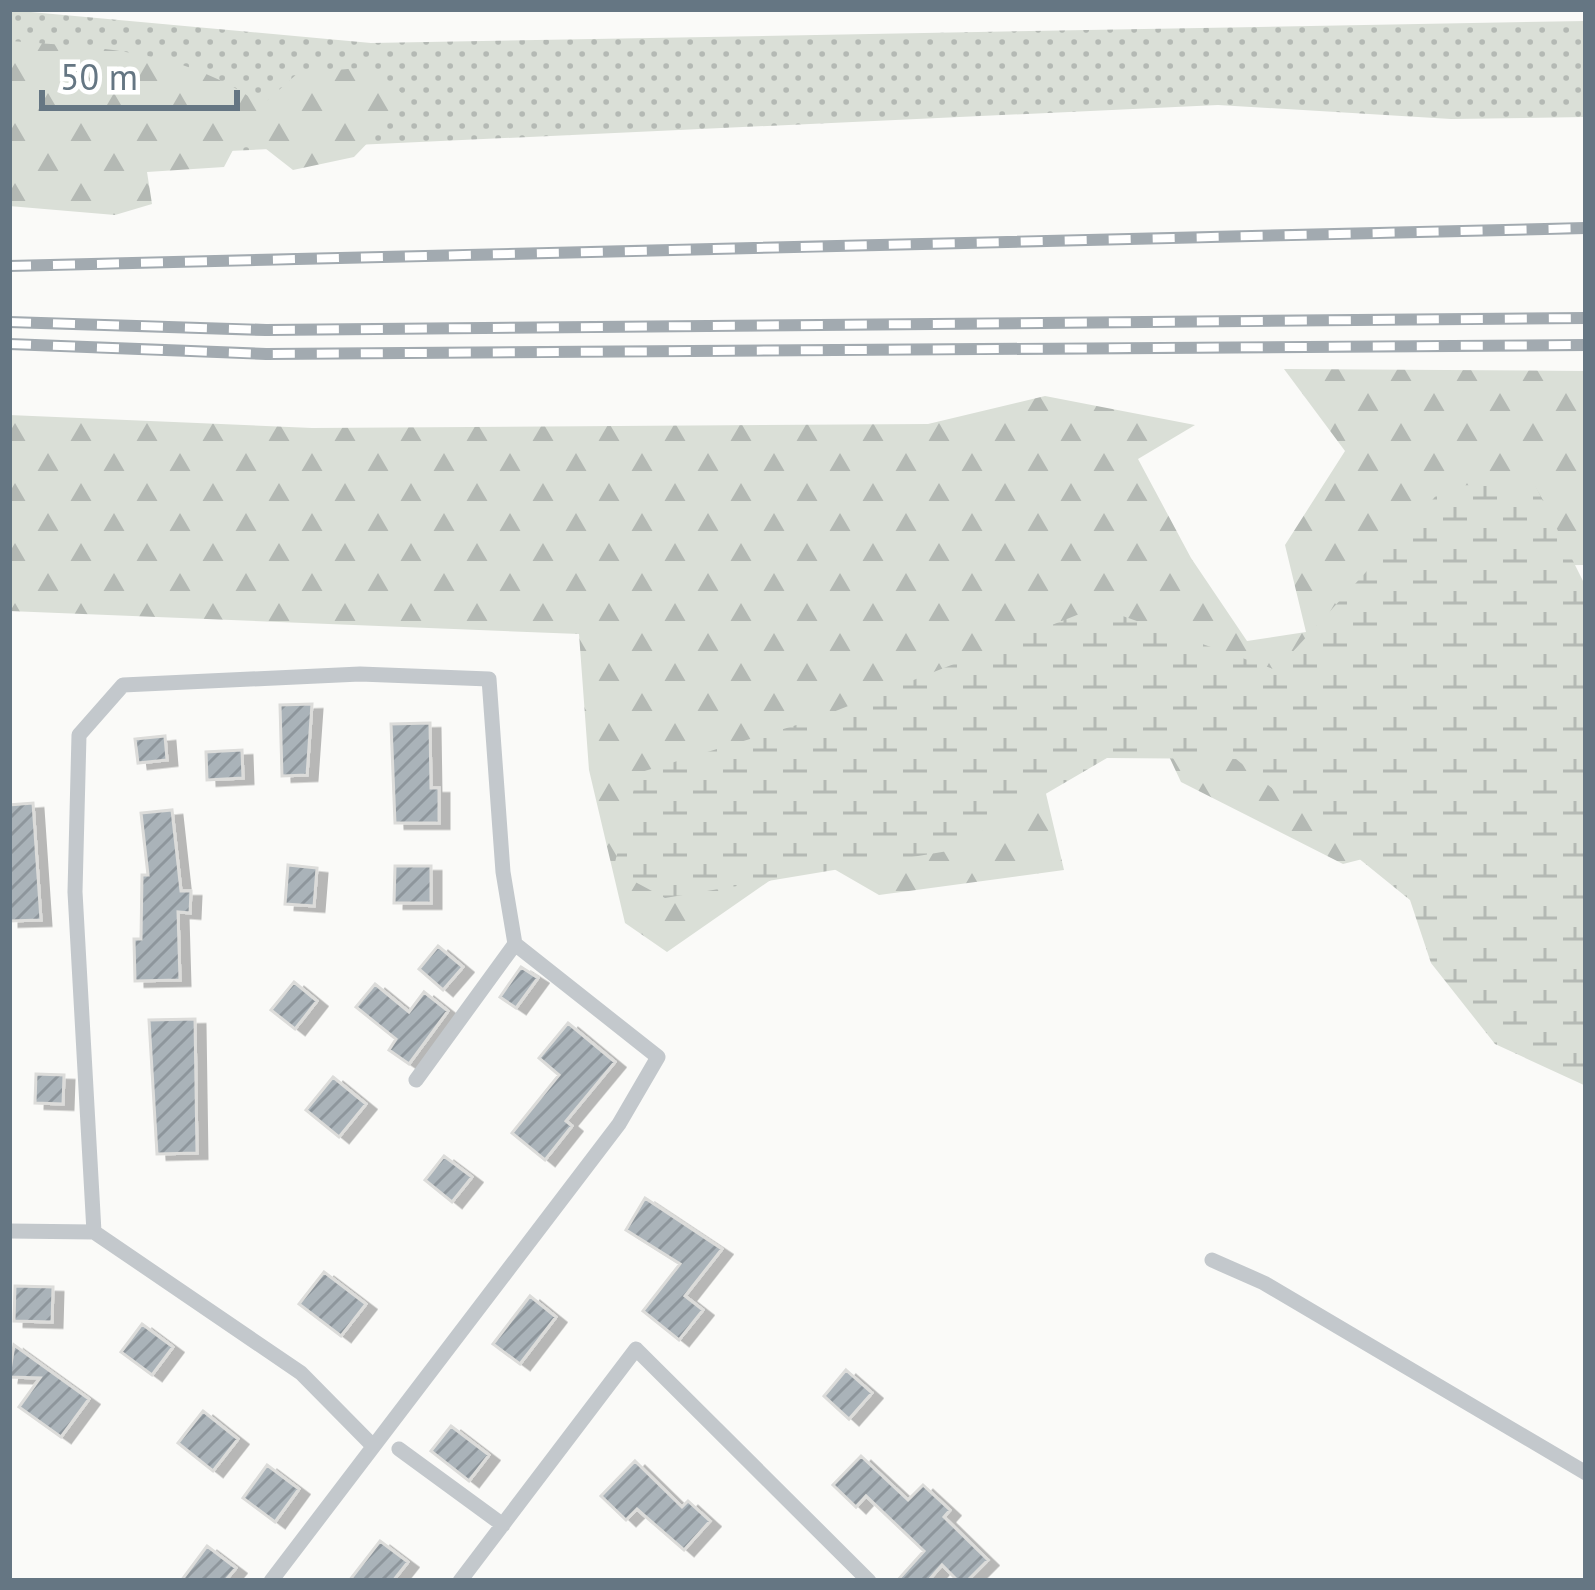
<svg xmlns="http://www.w3.org/2000/svg" width="1595" height="1590" viewBox="0 0 1595 1590" font-family="'PT Sans',sans-serif">
	<style>
		.grass { fill: url(#grass-dots) }
		.forest { fill: url(#forest-firs) }
		.wetland { fill: url(#wetland-marsh) }
		.building { fill: url(#building-hatch); stroke: #dcdcda; stroke-width: 3; filter: url(#shadow) }
		.lines { fill: none; stroke-linecap: round; stroke-linejoin: round }
		.service { stroke: #c3c8cc; stroke-width: 15 }
		.rail-casing { stroke: #a2aab0; stroke-width: 12 }
		.rail { stroke: #fff; stroke-width: 8; stroke-dasharray: 22; stroke-linecap: butt }
	</style>
	<defs>
		<pattern id="grass-dots" width="8" height="8" patternUnits="userSpaceOnUse" patternTransform="scale(3)"><rect width="8" height="8" fill="#dadfd7"/><path d="M2 2h.1M6 6h.1" fill="none" stroke="#b4b9b4" stroke-width="1.8" stroke-linecap="round"/></pattern>
		<pattern id="forest-firs" width="22" height="20" patternUnits="userSpaceOnUse" patternTransform="scale(3)"><rect width="22" height="20" fill="#dadfd7"/><path d="M5 1l3.5 6h-7zM16 11l3.5 6h-7z" fill="#b4b9b4"/></pattern>
		<pattern id="wetland-marsh" width="20" height="14" patternUnits="userSpaceOnUse" patternTransform="scale(3)"><rect width="20" height="14" fill="#dadfd7"/><path d="M1 5h8M5 5V1M11 12h8M15 12V8" fill="none" stroke="#b4b9b4"/></pattern>
		<pattern id="building-hatch" width="6" height="6" patternUnits="userSpaceOnUse" patternTransform="scale(3)"><rect width="6" height="6" fill="#aab3b9"/><path d="M-1 1l2-2M0 6l6-6M5 7l2-2" fill="none" stroke="#8e969c"/></pattern>
		<filter id="shadow"><feDropShadow dx="10" dy="5.5" stdDeviation="0" flood-color="#0004"/></filter>
	</defs>
	<rect width="100%" height="100%" fill="#fafaf8"/>
	<path class="grass" d="M9 10 371 43 1586 21V117L1451 119 1218 105 33 160 9 158Z"/>
	<path class="forest" d="M9 41C103 48 183 49 262 105L298 73 373 67 409 100 354 157 293 170 243 131 224 167 147 172 152 204 115 215 9 206Z
		M1284 369 1586 371V565L1448 566 1586 802 1343 864 1181 782 1152 720 1043 781 1064 870 879 895 808 854 667 952 625 923 589 770 579 634 9 611V415L312 428 928 424 1045 396 1195 425 1138 459 1191 558 1247 641 1306 632 1285 545 1345 451Z"/>
	<path class="wetland" d="M1534 483 1586 587V1086L1495 1044 1431 963 1410 900 1236 759 1107 758 948 851 665 898 613 870 638 773 813 720 1097 607 1276 670 1445 486Z"/>
	<path class="building" d="M312 704 307 775 282 776 280 705Z
		M430 723 431 788H439V823H395L391 724Z
		M165 736 167 760 138 763 135 739Z
		M242 750 243 778 207 780 206 752Z
		M33 803 41 920 9 921V805Z
		M172 810 181 891H191L190 913 178 912 180 980 135 981 134 939H141L142 875H148L141 813Z
		M288 865 317 868 314 906 285 904Z
		M395 866H431V903H394Z
		M438 946 463 967 443 990 419 969Z
		M521 967 538 978 516 1008 500 997Z
		M294 982 317 1001 295 1029 271 1010Z
		M375 984 409 1012 424 992 448 1011 409 1064 389 1050 396 1039 356 1007Z
		M195 1019 197 1153 157 1154 149 1020Z
		M568 1023 615 1062 566 1121 572 1126 545 1160 512 1133 559 1075 539 1058Z
		M36 1074 64 1075 63 1104 35 1103Z
		M333 1077 366 1104 339 1137 306 1110Z
		M444 1156 472 1177 452 1202 425 1180Z
		M645 1198 722 1249 685 1296 703 1310 679 1340 643 1311 680 1264 626 1230Z
		M324 1272 366 1304 341 1336 299 1304Z
		M15 1286 53 1287 52 1322 14 1321Z
		M530 1296 556 1317 520 1364 493 1344Z
		M142 1324 173 1347 152 1375 121 1352Z
		M14 1345 89 1399 61 1437 19 1407 40 1378 9 1377Z
		M846 1370 872 1393 849 1419 824 1396Z
		M203 1411 238 1439 213 1471 178 1443Z
		M451 1426 489 1455 469 1481 431 1451Z
		M861 1456 908 1500 923 1485 950 1510 944 1517 988 1560 967 1581H958L942 1565 928 1581H897L924 1551 866 1496 856 1507 833 1485Z
		M635 1461 682 1507 688 1501 710 1521 684 1550 637 1509 626 1520 601 1496Z
		M267 1465 299 1489 275 1522 243 1498Z
		M380 1541 408 1562 393 1581H349Z
		M207 1546 236 1568 225 1581H181Z"/>
	<g class="lines">
		<path class="service" d="M416 1080 515 944
			M9 1231 94 1232
			M94 1232 75 892 79 735 123 685 360 674 489 679 503 872 515 944 658 1057 619 1124 271 1581
			M94 1232 301 1373 373 1446
			M1212 1260 1264 1283 1586 1473
			M399 1449 503 1525
			M460 1581 636 1349 869 1581"/>
		<defs>
			<path id="rail" d="M9 266 1586 228
				M9 322 266 330 1586 318
				M9 344 266 354 1586 345"/>
		</defs>
		<use href="#rail" class="rail-casing"/>
		<use href="#rail" class="rail"/>
	</g>
	<rect width="1595" height="1590" fill="none" stroke="#657683" stroke-width="24"/>
	<path d="M42 90v18h195v-18" fill="none" stroke="#657683" stroke-width="6"/>
	<text x="60" y="90" font-size="36" fill="#657683" stroke="#ffffff" stroke-width="9" paint-order="stroke">50 m</text>
</svg>
